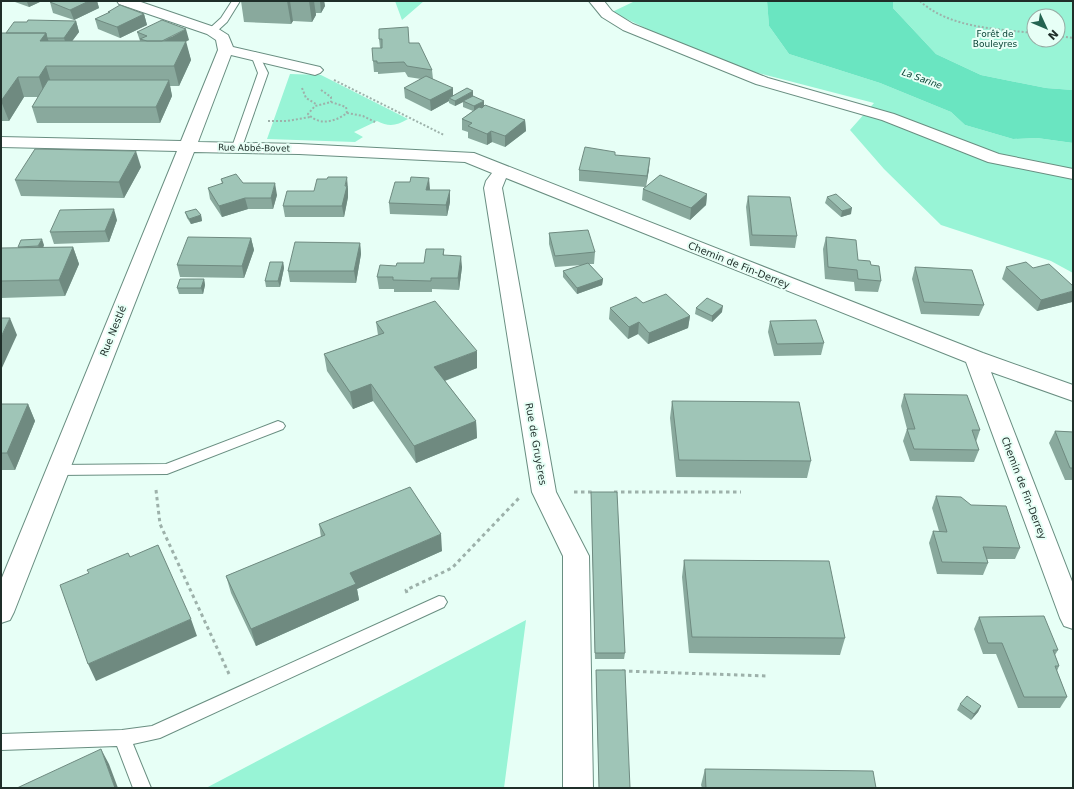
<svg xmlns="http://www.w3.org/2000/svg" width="1074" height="789" viewBox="0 0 1074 789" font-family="'DejaVu Sans',sans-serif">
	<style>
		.green { fill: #98f4d6; fill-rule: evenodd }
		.water { fill: #6ae5c1 }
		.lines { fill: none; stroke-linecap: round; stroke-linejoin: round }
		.service-casing { stroke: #698e81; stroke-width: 2 }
		.minor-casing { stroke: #698e81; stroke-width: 2 }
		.path-far1 { stroke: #9db1aa; stroke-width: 2; stroke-dasharray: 2 2; stroke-linecap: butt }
		.path { stroke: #9db1aa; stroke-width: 3; stroke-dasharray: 3.5 3.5; stroke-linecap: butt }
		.service { fill: #fff; fill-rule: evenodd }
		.minor { fill: #fff; fill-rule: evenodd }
		.wall { fill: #89a99d }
		.shaded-wall { fill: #6f8a80 }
		.building { fill: #9fc5b7; stroke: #6f8a80 }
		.labels { text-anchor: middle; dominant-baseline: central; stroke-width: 4; stroke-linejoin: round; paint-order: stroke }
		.far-park-label { font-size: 9px; fill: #033e30; stroke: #e7fff6 }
		.far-water-label { font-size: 9px; font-style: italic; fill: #053f31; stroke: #e7fff6 }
		.far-street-label { font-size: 9px; fill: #1f2e29; stroke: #e7fff6 }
		.street-label { font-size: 10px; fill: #1f2e29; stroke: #e7fff6 }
	</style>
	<rect width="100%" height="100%" fill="#e7fff6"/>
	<path class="green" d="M395 1H424L402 20Z
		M635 1H767L769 26 789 54 880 83 951 112 965 125 1013 139 1037 138 1073 143V273L1051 261 941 225 884 169 850 130 874 103 716 62 612 12Z
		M893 1H1073V90L1046 88 981 75 936 54 893 8ZM1034 16H1058V40H1034Z
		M290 74 321 75 408 119C396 126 389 127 377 121L354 132 363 137 355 142 267 139Z
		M526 620 504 788H206Z"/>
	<path class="water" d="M767 1H893V8L936 54 981 75 1046 88 1073 90V143L1037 138 1013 139 965 125 951 112 880 83 789 54 769 26Z"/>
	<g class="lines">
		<defs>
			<path id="service" d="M232 1H240L227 22 215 33H209V29L221 18Z
				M255 52 259 55 268 73 242 147 237 150 232 147 258 73 251 55Z
				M278 421 283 423 285 426 283 429 167 474 58 475 53 474 51 470 53 466 58 465 166 464Z
				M439 596 444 597 447 602 444 607 160 738 133 744 151 788H133L117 746 1 750V734L122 730 152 726Z"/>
			<path id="minor" d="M117 1H138L217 28 228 35 233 47 320 67 323 70 320 73 315 75 231 55 198 142 299 144 474 153 983 353 1073 385V401L991 372 1073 584V629L1064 626 1060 618 966 362 506 178 502 188 556 492 589 556 593 788H563V556L532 492 484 188 486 181 492 173 465 162 299 154 194 152 14 612 10 620 1 623V580L177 151 1 147V137L181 141 218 50 216 40 207 34 119 4Z
				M589 1H604L612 11 633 24 768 78 894 114 999 154 1073 169V179L988 162 882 120 756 84 623 30 602 17Z"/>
		</defs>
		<use href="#service" class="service-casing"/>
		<use href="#minor" class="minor-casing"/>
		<path class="path-far1" d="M920 1C949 28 997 29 1034 33
			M1058 36 1073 38
			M334 80 444 135
			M302 88 306 98 316 104
			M321 90 331 97V102
			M331 102 346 107 347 113C335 122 319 126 308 114L315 106Z
			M347 113 363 116 375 122
			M268 121H287L310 117"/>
		<path class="path" d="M156 490 160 524 229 674
			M574 492H593
			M614 492H741
			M407 593 406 590 452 568 519 498
			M622 671 768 676"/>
		<use href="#service" class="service"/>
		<use href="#minor" class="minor"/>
	</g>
	<path class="wall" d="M15 1H42L29 7 15 2Z
		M52 1H97L99 8 74 20 53 13 50 2Z
		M241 1H324L325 6 321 13H316V15L312 22 293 21 291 24 244 22Z
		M108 12 144 14 147 25 120 38 98 29 95 19 108 13Z
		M76 21 79 32 72 41H140L137 32 189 40 185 41 191 60 179 86H170L172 96 160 123H37L32 107 38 97H24L9 121H1V33H6L27 22Z
		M379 29 410 43 432 70 433 79 453 96H473L484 106 525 120 526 131 505 147 492 142 487 145 468 138V132L462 130V119L473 111 463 107V102L455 106 449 103V101L431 111 405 98 404 88 421 79 408 77 405 72 378 74V72H374L373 61 380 48 379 39Z
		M615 155 649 169 646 186 707 194 706 205 690 220 642 200 643 189 645 187 579 181V170Z
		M141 167 124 198 21 196 15 180Z
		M221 179 243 183 277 195 273 209H248L222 217 210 199 208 188 222 184Z
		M348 189V197L344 217H285L283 206 314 191Z
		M430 189V190H450V202L447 216 390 214 389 203Z
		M748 196 797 236 795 248 750 246 746 207Z
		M827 197 851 214 841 217 825 203Z
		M185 212 201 215 202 221 191 224 187 218Z
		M117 220 109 242 54 244 50 232Z
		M549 233 595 252 594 264H589L603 279 602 285 577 294 563 277V271L582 265 555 267 549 244Z
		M826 237 858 260 871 265 881 281 878 292 855 291 854 282 825 279 823 249Z
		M251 238 254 250 244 278 180 277 177 265Z
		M360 243 361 254 356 283 290 282 288 271Z
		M44 245 43 248 73 247 79 264 65 296 1 298V248H18V247Z
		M444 249V255L462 267 459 290 432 289V292H394V289H379L377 277 396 266 424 263Z
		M283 262 284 268 280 287H266L265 281Z
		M915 267 984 305 979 316 921 314 912 279Z
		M1006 267 1033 268 1072 302 1037 311 1002 279Z
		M204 279 205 285 203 294H179L177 288Z
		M610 308 690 316 688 328 648 344 638 334 628 339 609 319Z
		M696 308 722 312 712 322 695 314Z
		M770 321 824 343 821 355 774 356 768 332Z
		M376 322 477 368 445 381 476 421 477 438 416 463 373 401 353 409 327 371 324 354 378 335Z
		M904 394 980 430 976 442 979 450 974 462 910 461 903 441 907 429 901 406Z
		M672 401 811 461 807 478 676 477 670 418Z
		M1 404H28L35 421 15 470H1Z
		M1055 431 1073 432V480H1065L1049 443Z
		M591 492 625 653 624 659H595Z
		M936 496 1020 548 1015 559H987L988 563 983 575 937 574 929 543 933 531H939L932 508Z
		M319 524 442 551 357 589 359 600 256 646 231 593 226 576 321 537Z
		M684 560 845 638 840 655 689 653 682 577Z
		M979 617 1058 650 1055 655 1059 666 1057 671 1067 697 1060 708H1018L996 654H983L974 629Z
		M596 670 630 788H599L596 675Z
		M960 704 981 706 978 712 971 720 957 710Z
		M705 769 876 788H702L701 785Z"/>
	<path class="shaded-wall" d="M29 1H42L29 7 27 2Z
		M89 1H97L99 8 74 20 70 10Z
		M287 1H290L293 21 291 24Z
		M309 1H314L316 15 312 22Z
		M320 1H324L325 6 321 13Z
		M144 14 147 25 120 38 117 27Z
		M76 21 79 32 67 48 64 38Z
		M186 29 189 40 165 52 162 42Z
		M46 33 52 52 40 41Z
		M186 41 191 60 179 86 174 66Z
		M46 66 52 86 45 97 39 77Z
		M18 77 24 97 9 121 1 101Z
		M169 80 172 96 160 123 156 107Z
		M453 88V99L449 98V101L431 111 430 100Z
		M473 91V97L463 101V102L455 106V101Z
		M484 101V107L474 112V106Z
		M525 120 526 131 505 147V136Z
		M491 131 492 142 487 145V134Z
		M136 151 141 167 124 198 119 182Z
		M650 158 649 169 646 187 647 176Z
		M347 177 348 189V197L344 217 342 206Z
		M429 178 430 189 427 201 426 190Z
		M275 183 277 195 273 209 271 198Z
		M450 190V202L447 216 446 205Z
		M707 194 706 205 690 220 691 208Z
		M245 198 248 209 222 217 219 206Z
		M852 208 851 214 841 217 842 211Z
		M114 209 117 220 109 242 105 231Z
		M201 215 202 221 191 224 189 219Z
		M251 238 254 250 244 278 242 266Z
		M42 239 44 245 41 252 38 246Z
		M360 243 361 254 356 283 354 271Z
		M73 247 79 264 65 296 59 280Z
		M461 256 462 267 459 290 458 278Z
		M283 262 284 268 280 287 278 281Z
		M204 279 205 285 203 294 201 288Z
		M603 279 602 285 577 294V288Z
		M1073 291V300L1072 302 1037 311 1041 300Z
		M723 306 722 312 712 322V316Z
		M690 316 688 328 648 344 649 333Z
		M10 318 17 335 1 370V337Z
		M639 322 638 334 628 339 629 327Z
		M477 351V368L436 384 434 367Z
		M371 384 373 401 353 409 350 392Z
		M28 404 35 421 15 470 7 453Z
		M476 421 477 438 416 463 414 446Z
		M441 534 442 551 357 589 359 600 256 646 251 629 350 573Z
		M191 619 197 636 96 681 88 664Z
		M981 706 978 712 971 720 974 714Z
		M101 749 109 764 118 788H115Z"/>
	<path class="building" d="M52 1H89L70 10 50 2Z
		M120 5 144 14 117 27 95 19 110 12H108Z
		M28 20 76 21 64 38H47L46 33H6L14 22H27Z
		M162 20 186 29 162 41H147L140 39 147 36 137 32Z
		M408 27 409 43H419L432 70 407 66 404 62 377 63V61H373L372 48H382V39H379V29Z
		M1 33H46L40 41H186L174 66H46L39 77H18L1 101Z
		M426 76 453 88 430 100 404 88Z
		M48 80H169L156 107H32Z
		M467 88 473 91 455 101 449 98Z
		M473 96 484 101 474 106 463 101Z
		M485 105 525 120 505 136 491 131 487 134 468 126 472 123 462 119 479 107 482 108Z
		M585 147 615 152V155L650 158 647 176 579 170Z
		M35 149 136 151 119 182 15 180Z
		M236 174 243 183H275L271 198H245L219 206 208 188 223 183 221 179Z
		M660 175 707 194 691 208 643 189Z
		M328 177H347L345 186H347L342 206H283L287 191H314L317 179H327Z
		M411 177 429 178 426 190H450L446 205 389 203 395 182H410Z
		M836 194 852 208 842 211 827 197Z
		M748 196 790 197 797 236 752 235Z
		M114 209 105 231 50 232 60 210Z
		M196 209 201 215 189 219 185 212Z
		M588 230 595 252 555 256 549 233Z
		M188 237 251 238 242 266 177 265Z
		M826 237 856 240 858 260 870 261 871 265 879 266 881 281 858 279 857 270 828 267Z
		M42 239 38 246 18 247 21 240Z
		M295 242 360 243 354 271H288Z
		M73 247 59 280 1 281V248Z
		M426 249H444L443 255 461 256 458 278H431V281L393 280V277H377L380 265 396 266 397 263H424Z
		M270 262H283L278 281H265Z
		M1026 262 1033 268 1049 264 1073 286V291L1041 300 1006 267Z
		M588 263 603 279 577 288 563 271Z
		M915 267 972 270 984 305 924 302Z
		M180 279H204L201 288H177Z
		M666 294 690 316 649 333 639 322 629 327 610 308 636 297 643 303Z
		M707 298 723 306 712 316 696 308Z
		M435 301 477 351 434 367 476 421 414 446 371 384 350 392 324 354 384 333 376 322Z
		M1 318H10L1 337Z
		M816 320 824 343 777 344 770 321Z
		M904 394 967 395 980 430H972L979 450 914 449 907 429H915Z
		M672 401 799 402 811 461 679 460Z
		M1 404H28L7 453H1Z
		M1055 431 1073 432V468H1070Z
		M410 487 441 534 350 573 356 584 251 629 226 576 325 535 319 524Z
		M591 492H617L625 653H595Z
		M936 496 961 497 971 505 1006 506 1020 548 983 547 988 563 942 562 933 531 947 532Z
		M158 545 191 619 88 664 60 585 89 573 87 570 128 553 130 557Z
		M684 560 829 561 845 638 692 637Z
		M1044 616 1058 650H1053L1059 666H1055L1067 697H1024L1002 643H988L979 617Z
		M596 670H625L630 788H599Z
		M967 696 981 706 974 714 960 704Z
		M101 749 115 788H17Z
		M705 769 873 771 876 788H706Z"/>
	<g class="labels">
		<g class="far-park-label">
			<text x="995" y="34">Forêt de<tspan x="995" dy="10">Bouleyres</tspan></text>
		</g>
		<g class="far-water-label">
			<text transform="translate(922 79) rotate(20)">La Sarine</text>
		</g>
		<g class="far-street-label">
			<text transform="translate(254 148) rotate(1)">Rue Abbé-Bovet</text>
		</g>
		<g class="street-label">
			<text transform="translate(739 265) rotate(22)">Chemin de Fin-Derrey</text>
			<text transform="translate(113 331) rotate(-68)">Rue Nestlé</text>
			<text transform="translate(536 444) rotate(80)">Rue de Gruyères</text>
			<text transform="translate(1024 488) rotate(69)">Chemin de Fin-Derrey</text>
		</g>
	</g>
	<rect width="1074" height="789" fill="none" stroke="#1f2e29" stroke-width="4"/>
	<g transform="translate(1046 28) rotate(134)"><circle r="19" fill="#e7fff6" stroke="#97aba4"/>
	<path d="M0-3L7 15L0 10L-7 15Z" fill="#236451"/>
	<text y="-6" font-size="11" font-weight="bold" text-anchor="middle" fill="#1f2e29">N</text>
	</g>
</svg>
